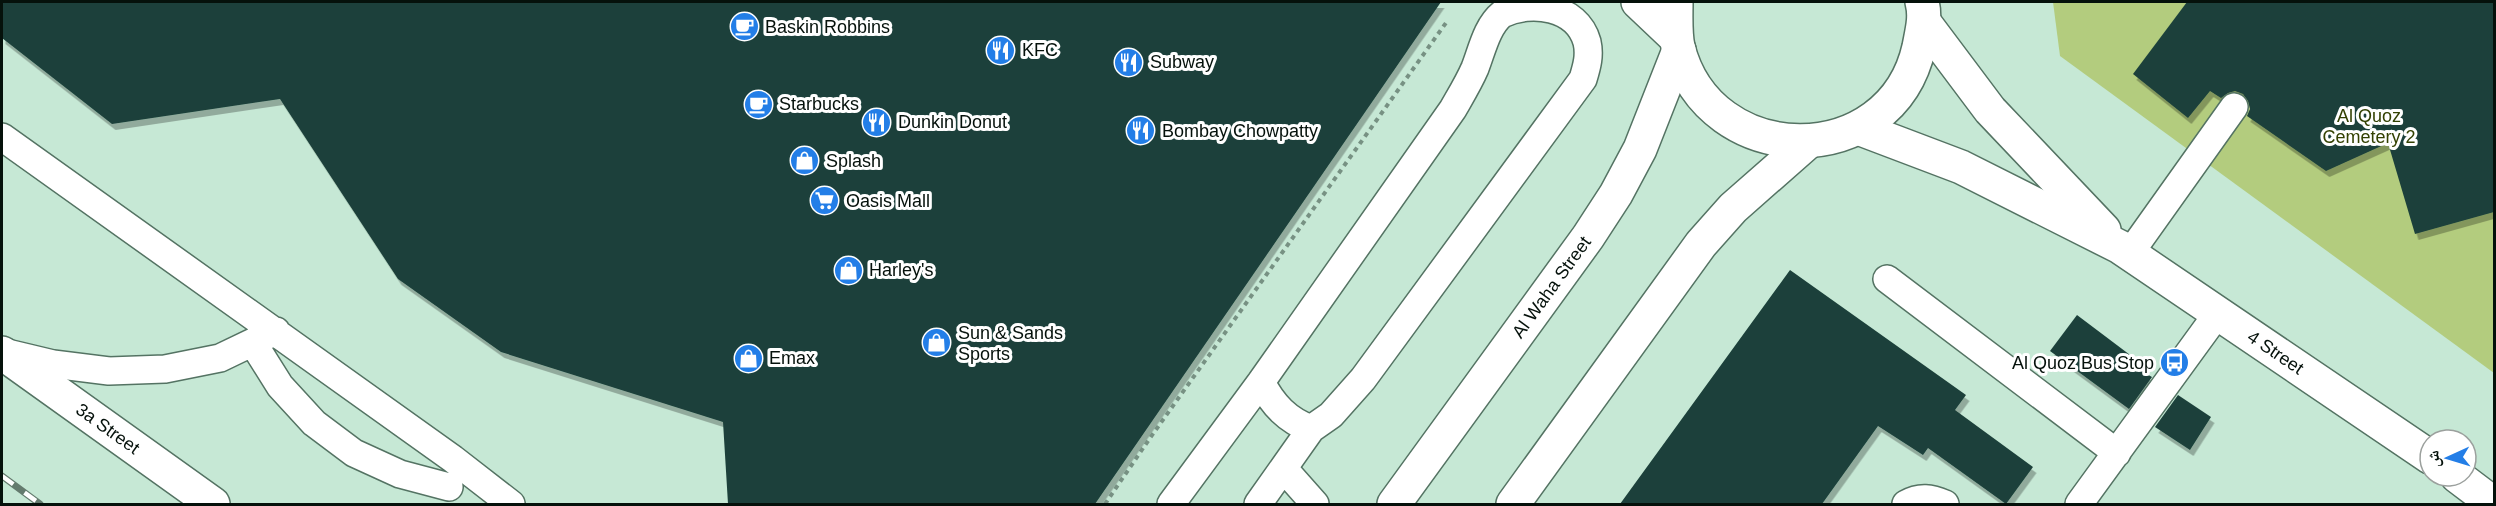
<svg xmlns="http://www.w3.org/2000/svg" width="2496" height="506" viewBox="0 0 2496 506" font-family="Arial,'Noto Naskh Arabic',sans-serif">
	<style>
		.green { fill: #b3cc7e }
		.building { fill: #1c413a; filter: url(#shadow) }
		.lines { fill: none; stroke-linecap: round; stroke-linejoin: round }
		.service-casing { stroke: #547363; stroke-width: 30 }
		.minor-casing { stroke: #547363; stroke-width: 36 }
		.tertiary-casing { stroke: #547363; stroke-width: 36 }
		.path { stroke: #779183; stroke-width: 4; stroke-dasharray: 4.5 4.5; stroke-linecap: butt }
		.service { stroke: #fff; stroke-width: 27 }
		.minor { stroke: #fff; stroke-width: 33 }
		.tertiary { stroke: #fff; stroke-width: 33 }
		.rail-casing { stroke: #647b6e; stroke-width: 7 }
		.rail { stroke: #fff; stroke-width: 4.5; stroke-dasharray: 14; stroke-linecap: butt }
		.labels { text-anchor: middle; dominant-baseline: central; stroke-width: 6; stroke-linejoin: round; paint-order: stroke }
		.poi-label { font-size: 18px; fill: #05110b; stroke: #fff; text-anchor: start }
		.park-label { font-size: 18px; fill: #334102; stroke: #fff }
		.street-label { font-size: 18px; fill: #05110b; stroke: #fff }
	</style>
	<defs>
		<filter id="shadow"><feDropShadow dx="3.5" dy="6" stdDeviation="0" flood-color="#0004"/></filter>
	</defs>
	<rect width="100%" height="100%" fill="#c6e8d5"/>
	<path class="green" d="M2053 2H2494V373L2060 56Z"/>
	<path class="building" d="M2 2H1441L1095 504H728L723 422 501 352 398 279 280 99 112 124 2 38Z
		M2187 2H2494V212L2415 234 2388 143 2326 171 2247 116 2250 109 2248 101 2243 94 2235 91 2228 93 2221 98 2210 91 2188 118 2133 74Z
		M1790 270 1966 395 1955 410 2033 467 2006 504 1928 448 1923 455 1878 426 1822 504H1620Z
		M2077 315 2146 367 2143 372 2152 377 2129 409 2050 351Z
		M2178 395 2211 417 2190 450 2155 427Z"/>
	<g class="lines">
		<defs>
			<path id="service" d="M2 137 453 459 511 504
				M2130 253 2234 107
				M1887 279 2117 453
				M253 343 280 386 314 423 354 453 400 474 449 487
				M7 353 53 364 109 371 165 369 220 358 276 331
				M1261 382C1273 405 1287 420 1311 429
				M1284 469 1315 504
				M1171 504 1261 382 1453 109C1461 95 1469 82 1475 68 1482 50 1487 26 1502 14 1531 0 1577 6 1587 42 1590 55 1587 66 1583 79L1363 379 1331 415 1311 429 1258 504
				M1906 504C1920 496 1931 498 1945 504
				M2079 504 2218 313"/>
			<g id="minor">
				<path d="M1638 2 1676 38"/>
				<path d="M1924 22 1990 110 2104 230"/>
				<path id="s1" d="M1858 128 1961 167 2120 247 2430 457"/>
				<path d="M2457 476 2494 504"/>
			</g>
			<g id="tertiary">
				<path d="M1676 2C1676 17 1675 33 1678 47 1709 171 1891 173 1919 47 1922 31 1926 17 1922 2"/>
				<path id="s2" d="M2 353 213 504"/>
				<path id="s3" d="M1394 504 1588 237 1616 194 1640 149 1679 50"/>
				<path d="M1513 504 1701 244 1733 208 1808 142"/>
			</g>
		</defs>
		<use href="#service" class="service-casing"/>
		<use href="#minor" class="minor-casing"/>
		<use href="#tertiary" class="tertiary-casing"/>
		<path class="path" d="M1105 504 1150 438 1448 20"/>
		<use href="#service" class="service"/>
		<use href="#minor" class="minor"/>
		<use href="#tertiary" class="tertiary"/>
		<defs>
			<path id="rail" d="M2 476 40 504"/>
		</defs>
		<use href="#rail" class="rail-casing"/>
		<use href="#rail" class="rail"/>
	</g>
	<defs>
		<symbol id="cafe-disc" viewBox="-11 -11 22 22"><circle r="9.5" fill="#237ee7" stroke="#fff"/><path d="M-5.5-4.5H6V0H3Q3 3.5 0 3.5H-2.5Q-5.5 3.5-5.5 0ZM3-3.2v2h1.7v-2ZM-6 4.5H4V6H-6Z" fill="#fff"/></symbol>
		<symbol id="restaurant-disc" viewBox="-11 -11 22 22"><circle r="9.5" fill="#237ee7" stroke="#fff"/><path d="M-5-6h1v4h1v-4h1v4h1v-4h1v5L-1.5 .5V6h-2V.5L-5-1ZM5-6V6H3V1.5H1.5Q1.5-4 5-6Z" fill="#fff"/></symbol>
		<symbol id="shop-disc" viewBox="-11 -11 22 22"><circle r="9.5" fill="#237ee7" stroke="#fff"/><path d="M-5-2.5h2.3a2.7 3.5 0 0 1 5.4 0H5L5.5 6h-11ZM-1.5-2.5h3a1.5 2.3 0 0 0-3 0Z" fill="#fff"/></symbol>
		<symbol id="supermarket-disc" viewBox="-11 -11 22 22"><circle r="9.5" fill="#237ee7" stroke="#fff"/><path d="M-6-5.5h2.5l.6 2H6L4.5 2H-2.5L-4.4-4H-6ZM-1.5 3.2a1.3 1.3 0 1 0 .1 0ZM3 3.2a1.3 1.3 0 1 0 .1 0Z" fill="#fff"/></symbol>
		<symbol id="bus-disc" viewBox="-11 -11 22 22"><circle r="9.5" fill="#237ee7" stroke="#fff"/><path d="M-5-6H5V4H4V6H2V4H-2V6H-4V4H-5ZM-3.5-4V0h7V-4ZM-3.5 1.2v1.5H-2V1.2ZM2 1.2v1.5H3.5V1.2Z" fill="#fff"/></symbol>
	</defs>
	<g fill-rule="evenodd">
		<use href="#cafe-disc" x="728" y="10" width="33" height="33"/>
		<use href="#restaurant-disc" x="984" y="34" width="33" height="33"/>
		<use href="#restaurant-disc" x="1112" y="46" width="33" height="33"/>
		<use href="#cafe-disc" x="742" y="88" width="33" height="33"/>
		<use href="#restaurant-disc" x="860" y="106" width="33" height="33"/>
		<use href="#restaurant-disc" x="1124" y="114" width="33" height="33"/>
		<use href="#shop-disc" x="788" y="144" width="33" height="33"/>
		<use href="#supermarket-disc" x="808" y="184" width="33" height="33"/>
		<use href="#shop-disc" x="832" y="254" width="33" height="33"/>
		<use href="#shop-disc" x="920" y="326" width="33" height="33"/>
		<use href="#shop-disc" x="732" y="342" width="33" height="33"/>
		<use href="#bus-disc" x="2158" y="346" width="33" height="33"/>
	</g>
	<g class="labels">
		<g class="poi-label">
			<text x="765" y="27">Baskin Robbins</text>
			<text x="1022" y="50">KFC</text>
			<text x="1150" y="62">Subway</text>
			<text x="779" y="104">Starbucks</text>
			<text x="898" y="122">Dunkin Donut</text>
			<text x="1162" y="131">Bombay Chowpatty</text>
			<text x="826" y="161">Splash</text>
			<text x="846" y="201">Oasis Mall</text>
			<text x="869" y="270">Harley's</text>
			<text x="958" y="333">Sun &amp; Sands<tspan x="958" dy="21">Sports</tspan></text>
			<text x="769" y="358">Emax</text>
			<text x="2154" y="363" text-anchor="end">Al Quoz Bus Stop</text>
		</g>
		<g class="park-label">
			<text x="2369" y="116">Al Quoz<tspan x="2369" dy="21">Cemetery 2</tspan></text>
		</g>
		<g class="street-label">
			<text stroke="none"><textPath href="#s3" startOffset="268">Al Waha Street</textPath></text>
			<text stroke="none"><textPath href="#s1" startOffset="476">4 Street</textPath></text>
			<text stroke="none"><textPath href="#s2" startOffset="130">3a Street</textPath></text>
		</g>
	</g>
	<rect width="2496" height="506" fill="none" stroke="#05110b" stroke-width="6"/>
	<g transform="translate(2448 458) rotate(266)"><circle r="28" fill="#ffffff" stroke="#9ba09d" stroke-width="1.5"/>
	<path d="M0-4.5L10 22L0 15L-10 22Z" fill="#237ee7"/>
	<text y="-9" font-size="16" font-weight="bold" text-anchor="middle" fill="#05110b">ش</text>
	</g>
</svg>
